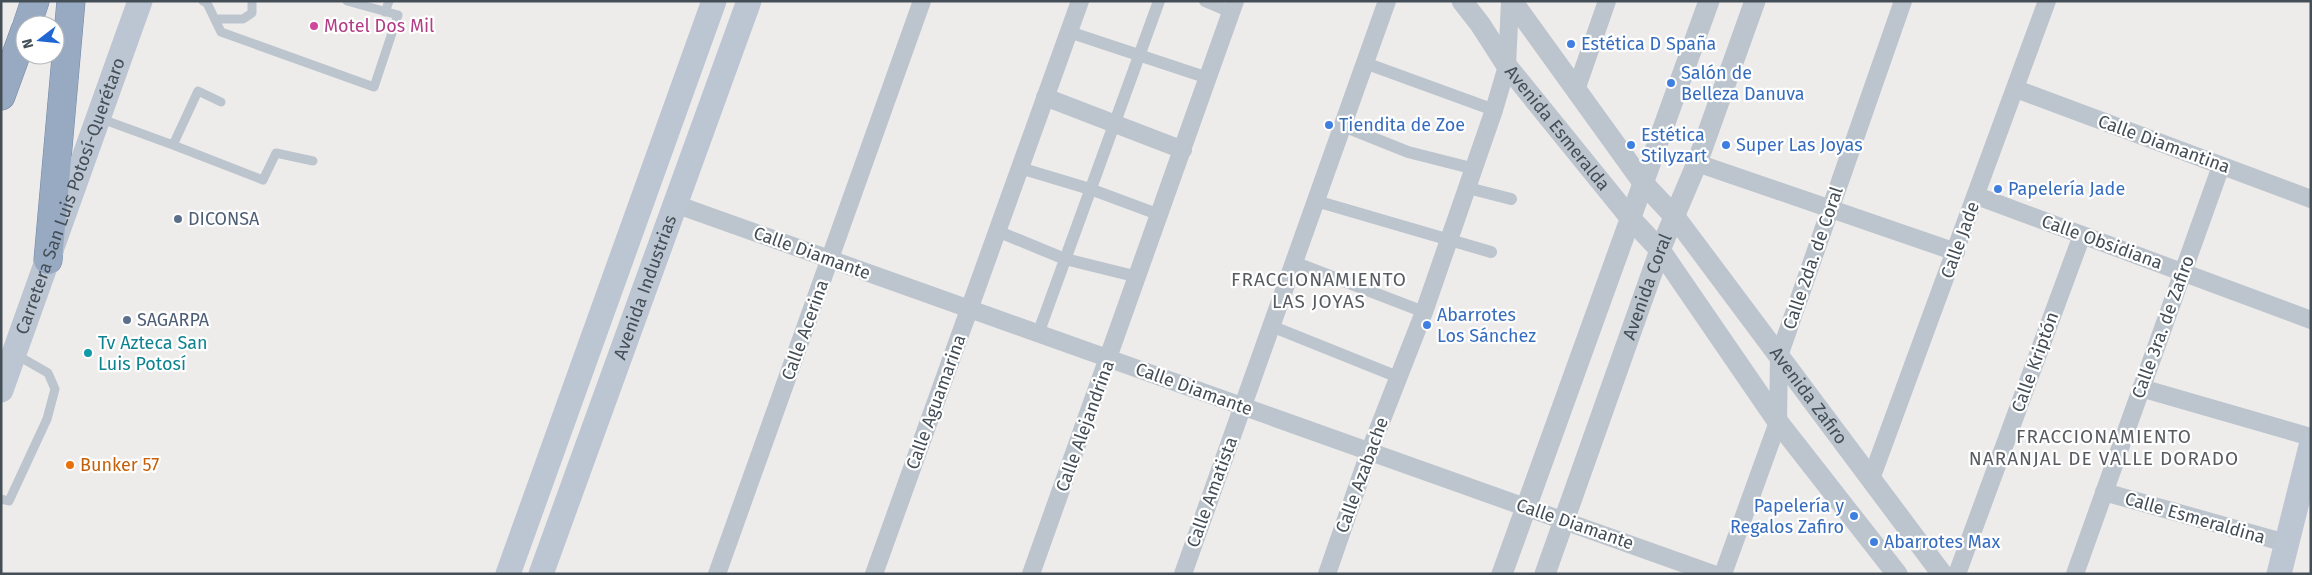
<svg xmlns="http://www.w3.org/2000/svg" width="2312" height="575" viewBox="0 0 2312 575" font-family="'Fira Sans',sans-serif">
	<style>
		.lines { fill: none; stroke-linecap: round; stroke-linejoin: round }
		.trunk-casing { stroke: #6f87a5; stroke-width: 29 }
		.service { stroke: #bcc5cd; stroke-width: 9 }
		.pedestrian { stroke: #bcc5cd; stroke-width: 12 }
		.minor { stroke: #bcc5cd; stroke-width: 18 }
		.tertiary { stroke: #bcc5cd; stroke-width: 21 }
		.secondary { stroke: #bcc6d2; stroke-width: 25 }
		.trunk { stroke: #98aac2; stroke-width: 28 }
		.hotel-dot { fill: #d1479c; stroke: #fff; stroke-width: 2 }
		.shop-dot { fill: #3f7fe0; stroke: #fff; stroke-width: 2 }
		.service-dot { fill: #5c6f8a; stroke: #fff; stroke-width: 2 }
		.culture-dot { fill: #0f9aa8; stroke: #fff; stroke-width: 2 }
		.food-dot { fill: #e8710a; stroke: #fff; stroke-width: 2 }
		.labels { text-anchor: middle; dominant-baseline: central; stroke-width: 4.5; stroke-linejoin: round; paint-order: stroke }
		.hotel-label { font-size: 18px; fill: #b23c85; stroke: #fff; text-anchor: start }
		.shop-label { font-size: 18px; fill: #366cbe; stroke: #fff; text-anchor: start }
		.street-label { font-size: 18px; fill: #444e57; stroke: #fff }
		.service-label { font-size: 18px; fill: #4e5e75; stroke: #fff; text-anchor: start }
		.culture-label { font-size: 18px; fill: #0d838f; stroke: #fff; text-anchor: start }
		.food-label { font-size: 18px; fill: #c56008; stroke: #fff; text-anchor: start }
		.neighbourhood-label { font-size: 19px; letter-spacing: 1px; fill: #585b60; stroke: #fff }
	</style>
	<rect width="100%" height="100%" fill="#eeebeb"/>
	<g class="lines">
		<defs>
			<path id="trunk" d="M27 25 35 1
				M1 96 25 30
				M48 260 71 1"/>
		</defs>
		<use href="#trunk" class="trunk-casing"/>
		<path class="service" d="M203 1 207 3 221 32 374 87 398 15 347 1
			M385 12 389 1
			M215 19H243L252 13V1
			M99 118 173 145 198 91 221 102
			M173 145 263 180 276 153 313 161
			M1 499 9 501 47 419 55 389 48 373 15 354"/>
		<path class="pedestrian" d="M1205 1 1231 12
			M1069 32 1208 78
			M1365 63 1494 110
			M1343 126 1408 152 1475 169
			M1020 168 1090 189 1160 215
			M1468 188 1511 199
			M1316 201 1491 252
			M997 231 1065 259 1138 277
			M1294 262 1424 312
			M1271 326 1398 377
			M1038 334 1159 1"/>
		<path class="minor" d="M2016 89 2311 199
			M1576 90 1607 1
			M1045 97 1183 150
			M1697 163 1956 252
			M1977 196 2311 320
			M675 204 1713 574
			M2141 388 2311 437
			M1871 479 2047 1
			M2104 492 2286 543
			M717 574 922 1
			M874 574 1080 1
			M1031 574 1235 1
			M1183 574 1387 1
			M1327 574 1370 450 1424 312 1494 110 1507 66 1510 1
			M1723 574 1778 422 1779 356 1903 1
			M1957 574 2082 235
			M2075 574 2221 166"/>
		<g class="tertiary">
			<path id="s1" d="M1462 1 1480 24 1507 66 1631 219 1660 250 1778 422 1897 574"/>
			<path id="s2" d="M1512 1 1644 184 1675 217 1942 574"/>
			<path d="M1502 574 1709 1"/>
			<path id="s3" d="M1545 574 1660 250 1697 163 1755 1"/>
		</g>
		<g class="secondary">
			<path id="s4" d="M1 390 140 1"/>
			<path d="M508 574 714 1"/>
			<path id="s5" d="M541 574 749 1"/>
			<path d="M2279 574 2311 446"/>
		</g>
		<use href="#trunk" class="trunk"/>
	</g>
	<circle class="hotel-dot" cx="314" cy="26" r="5"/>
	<g class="shop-dot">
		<circle cx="1571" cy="44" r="5"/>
		<circle cx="1671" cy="83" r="5"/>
		<circle cx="1329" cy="125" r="5"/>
		<circle cx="1631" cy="145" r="5"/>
		<circle cx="1726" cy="145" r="5"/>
		<circle cx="1998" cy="189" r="5"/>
		<circle cx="1427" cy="325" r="5"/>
		<circle cx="1854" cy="516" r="5"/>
		<circle cx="1874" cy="542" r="5"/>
	</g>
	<g class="service-dot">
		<circle cx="178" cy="219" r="5"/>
		<circle cx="127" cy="320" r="5"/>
	</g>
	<circle class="culture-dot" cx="88" cy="353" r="5"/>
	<circle class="food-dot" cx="70" cy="465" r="5"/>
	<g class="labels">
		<g class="hotel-label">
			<text x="324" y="26">Motel Dos Mil</text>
		</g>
		<g class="shop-label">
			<text x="1581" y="44">Estética D Spaña</text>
			<text x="1681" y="73">Salón de<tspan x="1681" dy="21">Belleza Danuva</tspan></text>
			<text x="1339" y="125">Tiendita de Zoe</text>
			<text x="1641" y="135">Estética<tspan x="1641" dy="21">Stilyzart</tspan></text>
			<text x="1736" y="145">Super Las Joyas</text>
			<text x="2008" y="189">Papelería Jade</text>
			<text x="1437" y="315">Abarrotes<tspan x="1437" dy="21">Los Sánchez</tspan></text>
			<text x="1844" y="506" text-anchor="end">Papelería y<tspan x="1844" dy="21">Regalos Zafiro</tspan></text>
			<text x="1884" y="542">Abarrotes Max</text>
		</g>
		<g class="street-label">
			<text stroke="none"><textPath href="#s1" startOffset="159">Avenida Esmeralda</textPath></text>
			<text transform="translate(2164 144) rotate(20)">Calle Diamantina</text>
			<text stroke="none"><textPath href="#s4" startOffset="206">Carretera San Luis Potosí-Querétaro</textPath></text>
			<text transform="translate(1960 240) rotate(-70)">Calle Jade</text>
			<text transform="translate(2102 242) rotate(20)">Calle Obsidiana</text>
			<text transform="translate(812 253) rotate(20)">Calle Diamante</text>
			<text transform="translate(1813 258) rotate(-71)">Calle 2da. de Coral</text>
			<text stroke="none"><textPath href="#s5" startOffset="305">Avenida Industrias</textPath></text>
			<text stroke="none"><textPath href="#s3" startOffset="305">Avenida Coral</textPath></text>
			<text transform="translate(2163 327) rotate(-70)">Calle 3ra. de Zafiro</text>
			<text transform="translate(805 330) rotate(-70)">Calle Acerina</text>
			<text transform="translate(2035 362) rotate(-70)">Calle Kriptón</text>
			<text transform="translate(1194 389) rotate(20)">Calle Diamante</text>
			<text stroke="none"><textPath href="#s2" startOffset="494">Avenida Zafiro</textPath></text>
			<text transform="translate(936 402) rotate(-70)">Calle Aguamarina</text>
			<text transform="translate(1085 426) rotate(-70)">Calle Alejandrina</text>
			<text transform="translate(1362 475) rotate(-70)">Calle Azabache</text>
			<text transform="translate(1212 492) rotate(-70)">Calle Amatista</text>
			<text transform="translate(2195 518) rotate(16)">Calle Esmeraldina</text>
			<text transform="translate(1575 524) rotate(19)">Calle Diamante</text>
		</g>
		<g class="service-label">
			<text x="188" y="219">DICONSA</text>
			<text x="137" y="320">SAGARPA</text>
		</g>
		<g class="culture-label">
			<text x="98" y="343">Tv Azteca San<tspan x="98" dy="21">Luis Potosí</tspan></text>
		</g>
		<g class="food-label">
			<text x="80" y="465">Bunker 57</text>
		</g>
		<g class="neighbourhood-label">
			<text x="1319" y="279">FRACCIONAMIENTO<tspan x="1319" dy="22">LAS JOYAS</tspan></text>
			<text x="2104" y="436">FRACCIONAMIENTO<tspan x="2104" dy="22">NARANJAL DE VALLE DORADO</tspan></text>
		</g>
	</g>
	<rect width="2312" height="575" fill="none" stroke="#444e57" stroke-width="5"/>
	<g transform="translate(40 40) rotate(254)"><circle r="24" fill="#ffffff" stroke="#b4b8bc"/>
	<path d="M0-4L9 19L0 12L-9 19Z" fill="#2067d3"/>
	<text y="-8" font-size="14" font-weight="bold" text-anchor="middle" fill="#444e57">N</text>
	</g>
</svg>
